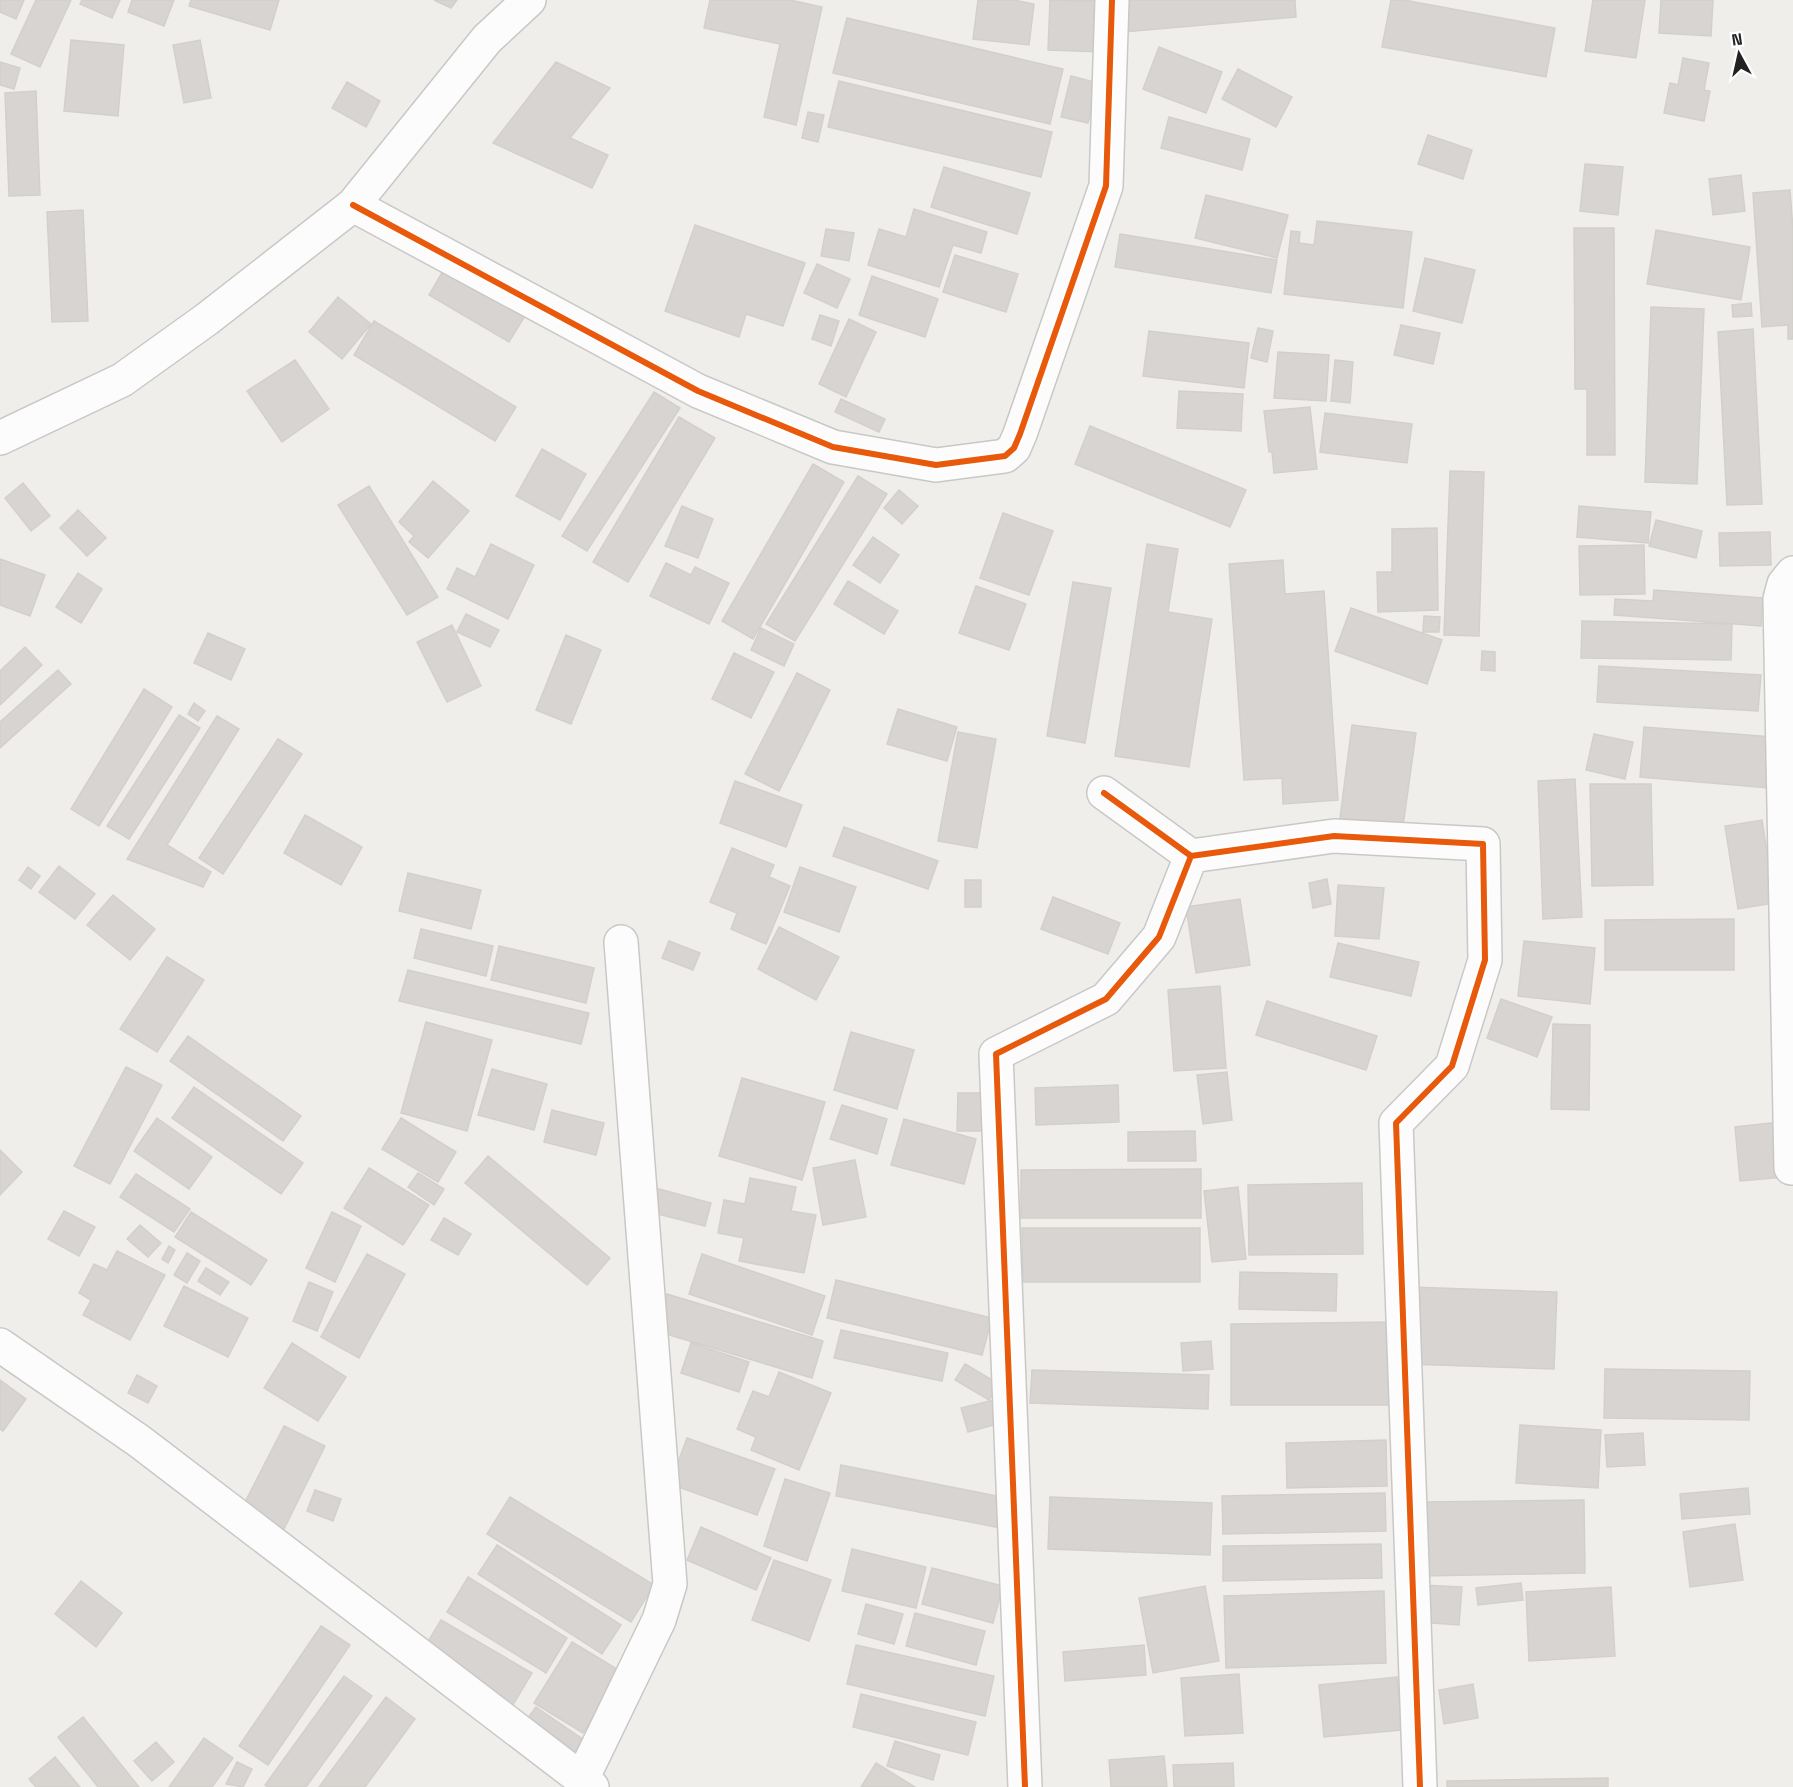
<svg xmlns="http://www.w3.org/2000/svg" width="1793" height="1787" viewBox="0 0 1793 1787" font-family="'Space Grotesk',sans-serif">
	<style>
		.building { fill: #d7d4d2; stroke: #d3d0cc; stroke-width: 1.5 }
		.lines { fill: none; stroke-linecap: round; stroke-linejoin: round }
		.street-casing { stroke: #c9c8c7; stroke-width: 36 }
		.street { stroke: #fdfcfc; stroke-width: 33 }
		.cycleway-casing { stroke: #fff; stroke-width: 10 }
		.cycleway { stroke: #e8590c; stroke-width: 6 }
	</style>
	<rect width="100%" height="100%" fill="#f0eeeb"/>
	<path class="building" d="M0 0H24L16 19 0 12Z
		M36 0H71L40 67 11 54Z
		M82 0H120L112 18 80 4Z
		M132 0H174L164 26 128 12Z
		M191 0H279L270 30 189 6Z
		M434 0H457L451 8Z
		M710 0H790L822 7 796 125 764 117 780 44 704 28Z
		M978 0H1014L1034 4 1029 45 973 39Z
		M1050 0 1104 1 1101 52 1048 50Z
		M1121 0H1295L1296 17 1124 32Z
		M1391 0H1404L1555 28 1546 77 1382 47Z
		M1593 0H1645L1636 58 1585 51Z
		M1661 0H1713L1711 36 1659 33Z
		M847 18 1063 69 1050 124 833 73Z
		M71 40 124 45 118 116 64 111Z
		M200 40 211 98 184 103 173 45Z
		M1159 47 1222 72 1206 113 1143 89Z
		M1683 58 1709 63 1704 90 1710 91 1704 121 1664 113 1670 83 1678 85Z
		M0 62 20 68 14 89 0 85Z
		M556 62 610 88 570 138 608 155 592 188 493 143Z
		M1238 69 1292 97 1276 127 1222 99Z
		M1071 76 1098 83 1088 123 1061 117Z
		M839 81 1052 132 1041 177 828 127Z
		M347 82 380 101 366 127 332 108Z
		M36 91 40 195 9 196 5 93Z
		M808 112 824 115 818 142 802 138Z
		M1169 117 1250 139 1242 170 1161 148Z
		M1428 135 1472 150 1463 179 1418 164Z
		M1585 164 1623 167 1618 215 1580 211Z
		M944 167 1030 193 1017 234 931 207Z
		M1741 175 1745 211 1713 215 1709 179Z
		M1790 190 1793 229V339H1788V325L1762 327 1753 193Z
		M1206 195 1288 215 1277 258 1195 238Z
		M914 209 987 232 981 253 953 245 939 287 868 265 879 229 906 237Z
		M83 210 88 321 52 322 47 212Z
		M1317 221 1412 232 1403 308 1284 294 1291 231 1300 232 1299 243 1314 245Z
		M695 225 805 263 783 326 746 314 739 337 665 311Z
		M1574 228H1614L1615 455H1587V389H1575Z
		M826 229 854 233 849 261 821 256Z
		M1656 230 1750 247 1741 300 1647 284Z
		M1120 234 1277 260 1271 293 1115 267Z
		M955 255 1018 274 1006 312 943 292Z
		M1425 258 1475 270 1462 323 1413 311Z
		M447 264 528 311 509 342 429 295Z
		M817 264 850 279 837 308 804 293Z
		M872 276 938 299 925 337 859 315Z
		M338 297 371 324 342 359 309 332Z
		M1751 303 1752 316 1733 317 1732 305Z
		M1651 307 1704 309 1697 484 1645 482Z
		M820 315 839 321 831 346 812 339Z
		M849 319 876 332 846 397 819 384Z
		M374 321 516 407 495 441 354 355Z
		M1401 325 1440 333 1433 364 1394 355Z
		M1258 328 1273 331 1267 362 1251 358Z
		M1753 329 1762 504 1727 505 1718 332Z
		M1149 331 1249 343 1244 388 1143 376Z
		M1278 352 1329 355 1326 401 1274 398Z
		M295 360 329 409 282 442 247 391Z
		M1335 360 1353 362 1350 403 1331 401Z
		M1179 391 1243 394 1241 431 1177 428Z
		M654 392 680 408 587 551 562 536Z
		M841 399 885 419 879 432 835 412Z
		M1310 407 1317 469 1274 473 1272 452H1269L1264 411Z
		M1325 413 1412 424 1407 463 1320 452Z
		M679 417 715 438 628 582 593 562Z
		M1090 426 1246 490 1230 527 1075 464Z
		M542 449 586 474 560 520 516 496Z
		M813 464 844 482 753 639 722 621Z
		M1450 471 1484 472 1479 636 1444 635Z
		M858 476 887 494 795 641 766 624Z
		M433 481 469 511 428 558 409 542 414 536 399 522Z
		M23 483 50 516 31 531 5 498Z
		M369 486 438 597 407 615 338 505Z
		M899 490 918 506 902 524 884 508Z
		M682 506 713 519 698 558 665 546Z
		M1579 506 1651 512 1648 543 1577 537Z
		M78 510 106 538 87 556 60 528Z
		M1003 513 1053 531 1029 595 980 578Z
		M1656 520 1702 531 1696 558 1649 546Z
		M1437 528 1438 610 1378 612 1377 572H1392V529Z
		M1770 532 1771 565 1720 566 1719 533Z
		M873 537 899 555 880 583 853 565Z
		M491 544 534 565 508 619 447 589 457 568 475 577Z
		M1147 544 1178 549 1168 612 1212 619 1189 767 1115 756Z
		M1644 545 1645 594 1580 595 1579 546Z
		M0 559 45 575 30 616 0 605Z
		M1283 560 1285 594 1324 591 1338 800 1283 804 1282 778 1244 780 1229 564Z
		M666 563 691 575 695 567 729 583 709 624 650 596Z
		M78 573 102 589 81 623 56 607Z
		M848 581 898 611 884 634 834 604Z
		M1073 582 1111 588 1085 743 1047 736Z
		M976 586 1026 604 1009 650 959 633Z
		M1654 590 1763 598 1761 626 1614 615 1615 599 1653 601Z
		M1351 608 1442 640 1427 684 1335 651Z
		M466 614 499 630 490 647 457 632Z
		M1424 616 1440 617 1439 632H1423Z
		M1582 621 1732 624 1731 660 1581 658Z
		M452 625 481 686 447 702 417 642Z
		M761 628 794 644 784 666 751 650Z
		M208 633 245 649 231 680 194 663Z
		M566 635 601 650 571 724 536 710Z
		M25 647 42 665 0 705V671Z
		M1482 651 1495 652V671L1481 670Z
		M734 653 774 672 751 718 712 699Z
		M1599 666 1761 675 1758 711 1597 702Z
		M58 670 71 684 0 748V722Z
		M797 673 830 690 779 791 745 774Z
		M144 689 172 707 99 826 71 809Z
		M194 703 205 711 198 721 188 714Z
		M898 709 957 727 947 761 887 744Z
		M179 715 200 728 129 839 107 826Z
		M217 716 239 729 167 845 211 872 203 887 127 859Z
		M1352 725 1416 733 1403 826 1340 818Z
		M1644 727 1773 737 1769 788 1640 777Z
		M958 732 996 739 977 848 938 841Z
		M1594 734 1633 742 1625 779 1586 770Z
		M278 739 302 754 223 874 199 858Z
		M1575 779 1582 917 1543 919 1538 781Z
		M735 781 802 805 786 847 720 823Z
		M1590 784H1651L1653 885 1592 886Z
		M305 815 362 847 341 885 284 853Z
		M1762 820 1775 903 1738 909 1725 826Z
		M844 827 938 861 928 889 833 856Z
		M732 848 774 865 769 877 790 886 766 944 731 929 737 913 710 902Z
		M59 866 95 894 75 919 39 892Z
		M28 867 40 876 31 889 19 880Z
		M800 867 856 887 839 932 784 912Z
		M408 873 481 890 471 929 399 911Z
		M1327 879 1331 904 1313 908 1309 883Z
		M965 880H981V907H965Z
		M1338 885 1384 888 1379 939 1335 936Z
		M113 895 155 929 130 960 87 925Z
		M1053 897 1120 923 1108 954 1041 929Z
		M1240 899 1250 965 1196 973 1186 907Z
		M1734 919V970H1605V920Z
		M779 927 839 957 816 1000 758 969Z
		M421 929 493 946 486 976 414 958Z
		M669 941 700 953 693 970 662 958Z
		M1524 941 1595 948 1590 1004 1518 996Z
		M1338 943 1419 962 1411 996 1330 977Z
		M499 946 594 968 586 1003 491 980Z
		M167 957 204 980 157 1052 120 1029Z
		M408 970 589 1013 581 1044 399 1001Z
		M1220 986 1226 1068 1174 1071 1168 990Z
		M1501 999 1552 1017 1537 1057 1487 1038Z
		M1267 1001 1377 1036 1366 1070 1256 1035Z
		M426 1022 492 1040 467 1131 401 1113Z
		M1553 1024 1590 1025 1589 1110 1551 1109Z
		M851 1032 914 1050 897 1109 834 1090Z
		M188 1036 301 1116 283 1141 170 1061Z
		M126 1067 162 1085 110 1184 74 1166Z
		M492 1069 547 1084 534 1130 478 1115Z
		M1227 1072 1232 1120 1203 1124 1197 1075Z
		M742 1078 825 1102 802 1180 719 1156Z
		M1118 1085 1119 1122 1036 1125 1035 1088Z
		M194 1087 303 1163 281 1194 172 1118Z
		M958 1093H985V1131H957Z
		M842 1105 887 1119 877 1154 830 1139Z
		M552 1110 604 1123 596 1155 544 1142Z
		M157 1118 212 1157 189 1189 134 1151Z
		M401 1118 456 1152 438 1182 382 1149Z
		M904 1119 976 1139 964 1184 891 1165Z
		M1780 1122 1785 1177 1740 1181 1735 1127Z
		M1195 1131 1196 1161H1128V1132Z
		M0 1150 22 1172 0 1195Z
		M488 1156 610 1258 587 1285 465 1183Z
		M855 1160 866 1217 823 1225 813 1168Z
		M369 1168 429 1205 403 1245 344 1208Z
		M1201 1169V1218H1021V1170Z
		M418 1173 444 1189 434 1205 408 1187Z
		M136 1174 190 1209 174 1232 120 1197Z
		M750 1178 796 1187 791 1211 816 1215 804 1273 739 1261 744 1238 718 1233 724 1200 745 1204Z
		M1362 1183 1363 1254 1249 1255 1248 1185Z
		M648 1186 711 1203 705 1226 642 1210Z
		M1238 1187 1246 1259 1212 1262 1204 1191Z
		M64 1211 95 1227 79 1256 48 1239Z
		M191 1212 267 1260 251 1285 175 1237Z
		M332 1212 361 1226 335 1282 306 1268Z
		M444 1218 471 1234 458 1255 431 1240Z
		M140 1225 161 1243 148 1257 127 1239Z
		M1022 1228H1200V1282H1023Z
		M169 1246 175 1250 168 1263 162 1259Z
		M117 1251 165 1275 130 1340 83 1315 91 1300 79 1293 94 1264 107 1270Z
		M187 1253 200 1261 187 1283 174 1275Z
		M367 1254 405 1274 359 1358 321 1337Z
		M702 1254 825 1296 812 1335 689 1294Z
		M206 1268 229 1282 220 1295 198 1281Z
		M1240 1272 1337 1274 1336 1311 1239 1309Z
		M836 1280 992 1318 982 1355 827 1318Z
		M309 1282 333 1292 317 1331 293 1321Z
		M184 1286 248 1318 228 1357 164 1326Z
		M1410 1287 1557 1292 1554 1369 1407 1364Z
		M667 1294 823 1341 812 1378 656 1331Z
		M1391 1322 1392 1405H1231V1324Z
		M841 1330 948 1353 942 1381 834 1358Z
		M1211 1341 1213 1369 1183 1371 1181 1343Z
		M292 1343 346 1377 318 1421 264 1388Z
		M691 1343 749 1362 739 1392 681 1373Z
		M965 1364 999 1384 989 1400 955 1380Z
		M1605 1369 1750 1371 1749 1420 1604 1418Z
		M1032 1370 1209 1375 1208 1409 1030 1403Z
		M779 1372 831 1393 799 1470 751 1450 756 1437 737 1429 753 1391 769 1397Z
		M137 1375 157 1386 148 1403 128 1393Z
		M0 1380 26 1399 3 1431 0 1429Z
		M994 1400 1001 1423 968 1432 961 1408Z
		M1520 1425 1601 1430 1598 1488 1516 1483Z
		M284 1426 325 1446 282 1533 240 1512Z
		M1643 1433 1645 1465 1607 1467 1605 1435Z
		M687 1438 775 1469 757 1515 670 1484Z
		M1386 1440 1387 1486 1287 1488 1286 1443Z
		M841 1465 1007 1498 1001 1528 836 1496Z
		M785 1479 830 1493 807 1561 764 1546Z
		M1748 1488 1750 1514 1682 1519 1680 1494Z
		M315 1490 341 1499 333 1521 307 1511Z
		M1385 1493 1386 1531 1223 1534 1222 1496Z
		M510 1497 654 1585 631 1622 487 1534Z
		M1050 1497 1212 1503 1210 1555 1048 1549Z
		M1584 1500 1585 1573 1424 1576 1423 1502Z
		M1735 1524 1743 1580 1690 1587 1683 1532Z
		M701 1527 771 1558 756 1590 687 1560Z
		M1381 1544 1382 1578 1223 1581V1546Z
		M497 1545 621 1625 602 1654 478 1574Z
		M852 1549 926 1567 916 1608 842 1591Z
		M774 1560 831 1580 809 1641 752 1620Z
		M932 1568 1003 1586 993 1623 922 1604Z
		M468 1577 567 1638 546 1673 447 1612Z
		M81 1581 122 1613 96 1647 55 1614Z
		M1521 1583 1523 1600 1478 1605 1476 1588Z
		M1420 1585 1462 1587 1459 1625 1418 1622Z
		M1205 1586 1219 1661 1153 1673 1139 1598Z
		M1611 1587 1615 1656 1529 1661 1526 1592Z
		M1384 1591 1386 1663 1226 1668 1224 1596Z
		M866 1604 903 1614 894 1644 858 1634Z
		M915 1613 985 1631 976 1665 906 1646Z
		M441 1620 532 1673 511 1708 420 1655Z
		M321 1626 350 1645 268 1765 239 1746Z
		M572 1642 622 1672 583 1733 534 1703Z
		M856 1645 994 1676 985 1716 847 1684Z
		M1144 1645 1146 1675 1065 1681 1063 1652Z
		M1239 1674 1243 1733 1185 1736 1181 1678Z
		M344 1676 372 1696 306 1787H268L265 1785Z
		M1397 1677 1402 1730 1324 1737 1319 1685Z
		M1473 1684 1478 1718 1444 1724 1439 1690Z
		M861 1694 976 1722 968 1755 853 1727Z
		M386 1697 415 1719 365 1787H319Z
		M536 1707 584 1740 569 1760 521 1727Z
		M83 1717 139 1787H98L58 1737Z
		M204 1738 233 1758 212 1787H169Z
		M895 1741 940 1755 933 1780 887 1766Z
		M156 1742 174 1762 152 1781 134 1761Z
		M1164 1756 1167 1787H1111L1109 1760Z
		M55 1757 80 1787H36L29 1779Z
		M237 1762 252 1769 243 1787 226 1784Z
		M876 1763 915 1787H861Z
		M1233 1763 1234 1787H1174L1173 1765Z
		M1608 1778V1787H1447V1781Z"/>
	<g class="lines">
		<defs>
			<path id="street" d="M353 205 698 391 833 447 936 465 1005 456 1014 448 1020 434 1106 186 1112 0
				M0 438 122 380 207 319 353 205 487 39 529 0
				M1104 793 1191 856 1334 836 1483 844 1485 960 1452 1066 1396 1123 1420 1787
				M1791 1168 1780 599 1784 584 1793 573
				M0 1345 139 1441 592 1787
				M582 1779 659 1620 670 1584 621 942
				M1025 1787 996 1054 1106 999 1159 937 1191 856"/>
		</defs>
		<use href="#street" class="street-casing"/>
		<use href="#street" class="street"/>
		<defs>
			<path id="cycleway" d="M353 205 698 391 833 447 936 465 1005 456 1014 448 1020 434 1106 186 1112 0
				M1104 793 1191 856 1334 836 1483 844 1485 960 1452 1066 1396 1123 1420 1787
				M1025 1787 996 1054 1106 999 1159 937 1191 856"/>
		</defs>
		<use href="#cycleway" class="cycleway-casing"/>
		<use href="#cycleway" class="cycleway"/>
	</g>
	<g transform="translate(1739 54) rotate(352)" stroke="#ffffff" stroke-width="4.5" paint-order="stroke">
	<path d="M0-4.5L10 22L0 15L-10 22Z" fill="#222222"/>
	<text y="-9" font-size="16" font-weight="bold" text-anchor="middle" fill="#222222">N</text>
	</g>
</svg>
